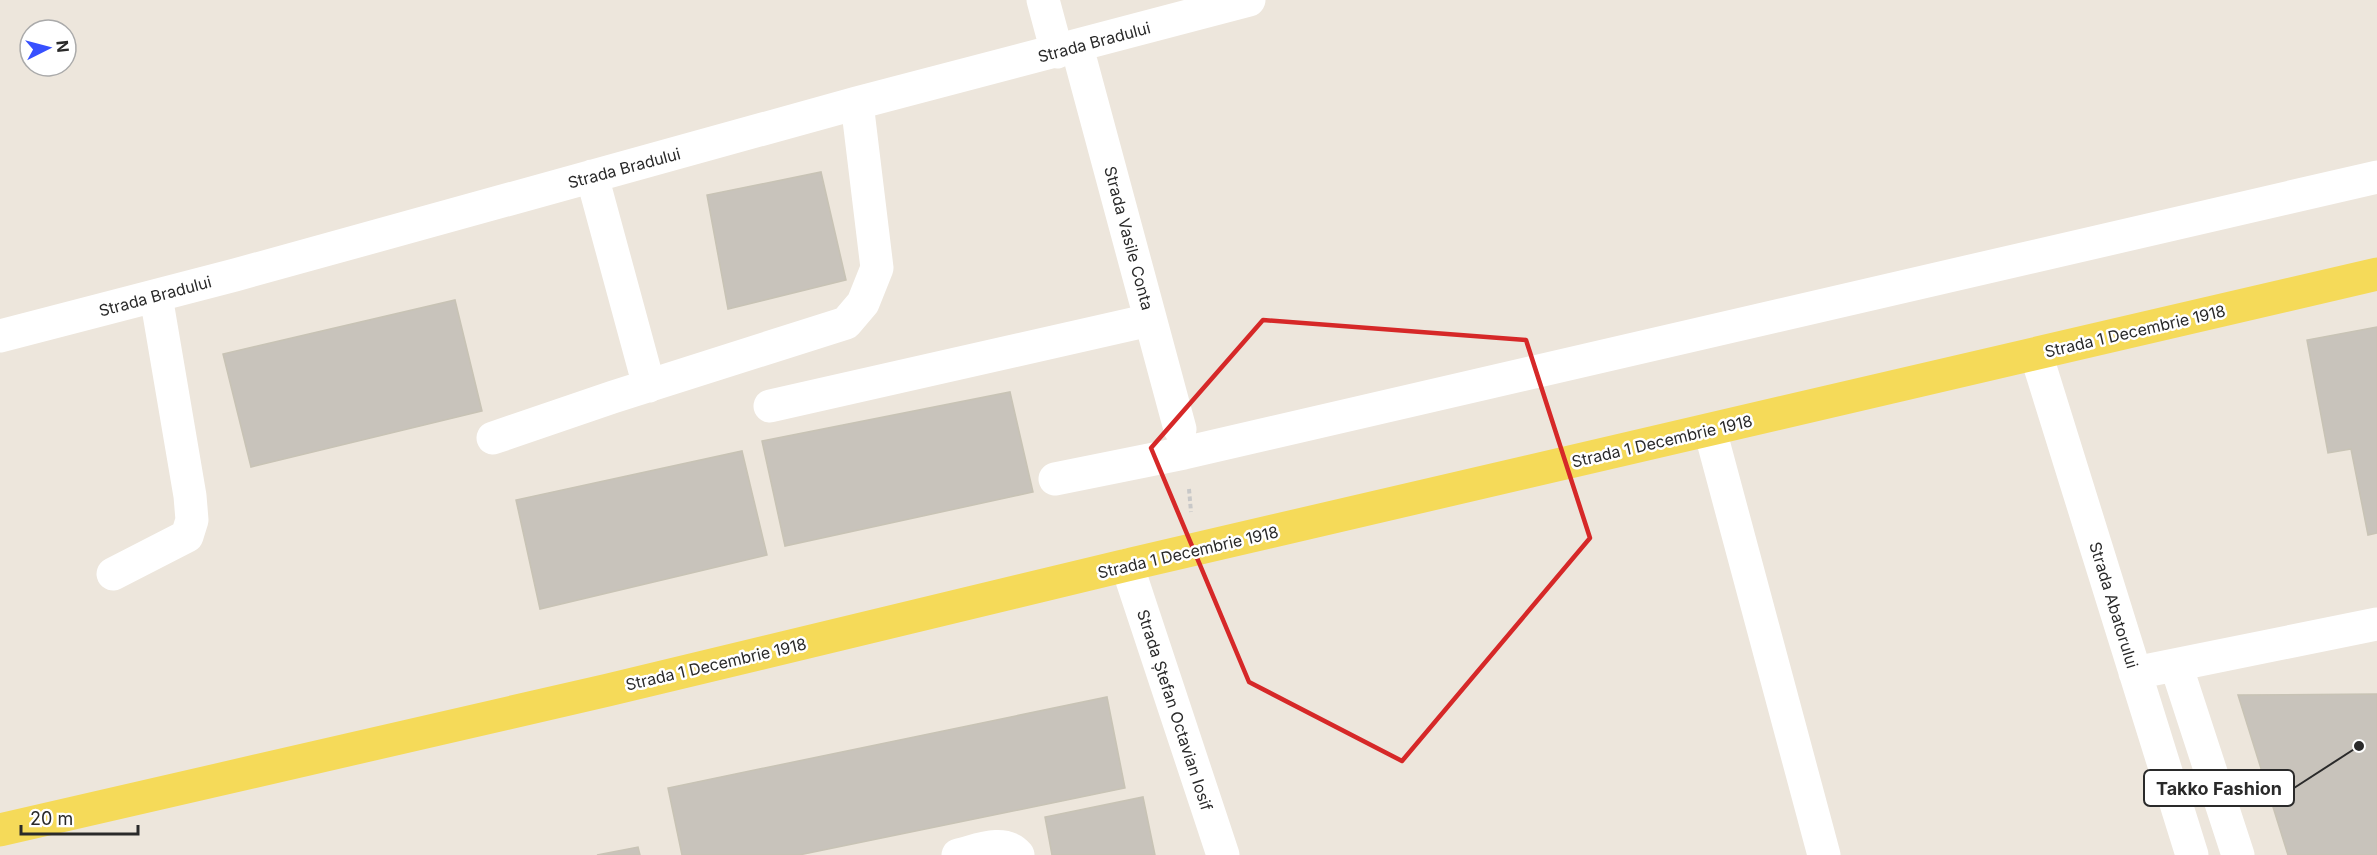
<svg xmlns="http://www.w3.org/2000/svg" width="2377" height="855" viewBox="0 0 2377 855" font-family="Inter,sans-serif">
	<style>
		.building { fill: #c8c3bb; stroke: #c8c3b5; stroke-width: 1.5 }
		.lines { fill: none; stroke-linecap: round; stroke-linejoin: round }
		.path { stroke: #c8c8c8; stroke-width: 4; stroke-dasharray: 4.5 3; stroke-linecap: butt }
		.minor { stroke: #fff; stroke-width: 33 }
		.major { stroke: #f5da59; stroke-width: 33 }
		.marked { fill: none; stroke: #d62828; stroke-width: 4.5; stroke-linejoin: round }
		.labels { text-anchor: middle; dominant-baseline: central; stroke-width: 5; stroke-linejoin: round; paint-order: stroke }
		.street-label { font-size: 16px; fill: #2a2a2a; stroke: #fff }
		.leader { fill: none; stroke: #2a2a2a; stroke-width: 2 }
		.callout-dot { fill: #2a2a2a; stroke: #fff; stroke-width: 2 }
		.callout { fill: #fff; stroke: #2a2a2a; stroke-width: 2 }
		.callout-label { font-size: 18px; text-anchor: middle; font-weight: bold; fill: #2a2a2a }
	</style>
	<rect width="100%" height="100%" fill="#ede6dc"/>
	<path class="building" d="M821 172 846 280 728 309 707 195Z
		M455 300 482 411 251 467 223 354Z
		M2377 327V533L2368 535 2351 449 2328 453 2307 340Z
		M1010 392 1033 492 785 546 762 441Z
		M742 451 767 555 540 609 516 500Z
		M2377 694V855H2288L2238 695Z
		M1107 697 1125 788 799 855H682L668 788Z
		M1143 797 1155 855H1052L1045 817Z
		M638 847 640 855H597Z"/>
	<g class="lines">
		<path class="path" d="M1189 489 1191 512"/>
		<path class="minor" d="M1043 0 1057 52
			M1077 47 1180 429
			M592 176 649 386
			M0 336 235 275 857 103 1249 0
			M2036 354 2192 855
			M770 406 1150 320
			M1710 430 1824 855
			M493 438 613 397 846 323 863 303 877 268 857 103
			M1055 479 1184 453 2377 177
			M1127 565 1223 855
			M113 574 187 536 192 520 190 496 156 296
			M2176 665 2238 855
			M2135 673 2377 624
			M958 855C976 851 1004 838 1018 855"/>
		<path class="major" d="M0 830 608 690 1127 565 2377 274"/>
	</g>
	<path class="marked" d="M1263 320 1526 340 1590 538 1402 761 1249 682 1151 448Z"/>
	<g class="labels">
		<g class="street-label">
			<text transform="translate(1094 42) rotate(-15)">Strada Bradului</text>
			<text transform="translate(624 168) rotate(-15)">Strada Bradului</text>
			<text transform="translate(1129 238) rotate(75)">Strada Vasile Conta</text>
			<text transform="translate(155 296) rotate(-15)">Strada Bradului</text>
			<text transform="translate(2135 331) rotate(-13)">Strada 1 Decembrie 1918</text>
			<text transform="translate(1662 441) rotate(-13)">Strada 1 Decembrie 1918</text>
			<text transform="translate(1188 552) rotate(-13)">Strada 1 Decembrie 1918</text>
			<text transform="translate(2114 605) rotate(73)">Strada Abatorului</text>
			<text transform="translate(716 664) rotate(-13)">Strada 1 Decembrie 1918</text>
			<text transform="translate(1175 710) rotate(72)">Strada Ștefan Octavian Iosif</text>
		</g>
	</g>
	<path class="leader" d="M2359 746L2294 788"/>
	<circle class="callout-dot" cx="2359" cy="746" r="6"/>
	<rect class="callout" x="2144" y="770" width="150" height="36" rx="6"/>
	<g class="callout-label">
		<text x="2219" y="795">Takko Fashion</text>
	</g>
	<g transform="translate(48 48) rotate(84)"><circle r="28" fill="#ffffff" stroke="#aaaaaa" stroke-width="1.5"/>
	<path d="M0-4.5L10 22L0 15L-10 22Z" fill="#3750ff"/>
	<text y="-9" font-size="16" font-weight="bold" text-anchor="middle" fill="#2a2a2a">N</text>
	</g>
	<path d="M21 825v9h117v-9" fill="none" stroke="#2a2a2a" stroke-width="3"/>
	<text x="30" y="825" font-size="18" fill="#2a2a2a" stroke="#ffffff" stroke-width="4.5" paint-order="stroke">20 m</text>
</svg>
